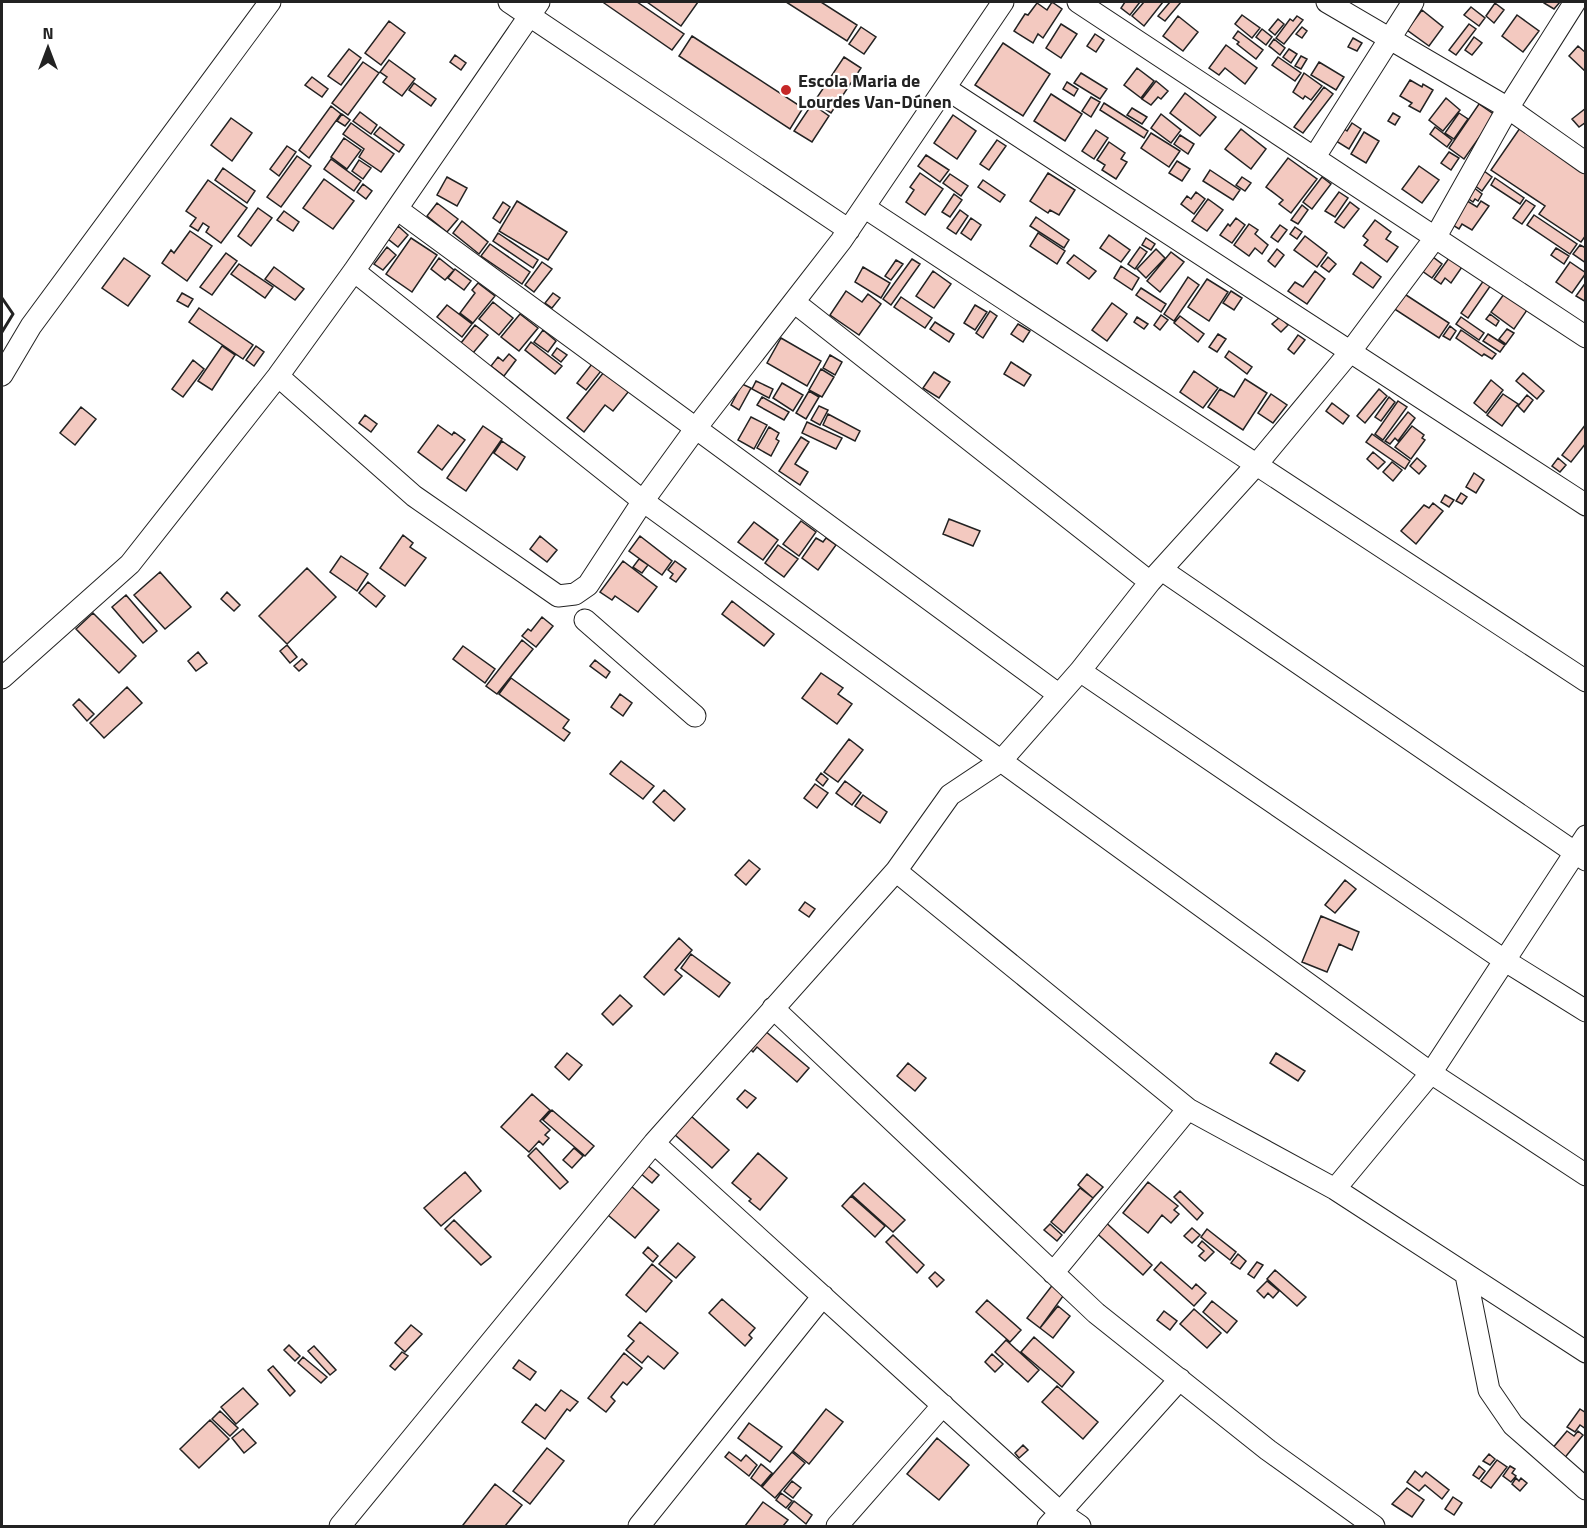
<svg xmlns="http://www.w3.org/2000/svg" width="1587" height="1528" viewBox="0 0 1587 1528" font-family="'Titillium Web',sans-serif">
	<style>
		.building { fill: #f3c9c0; stroke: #222; stroke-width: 1.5 }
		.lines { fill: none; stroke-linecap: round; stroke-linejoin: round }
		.minor-casing { stroke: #222; stroke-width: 23 }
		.minor { stroke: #fff; stroke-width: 21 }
		.wall { stroke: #222; stroke-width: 3 }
		.poi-dot { fill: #c62828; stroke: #fff; stroke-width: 2 }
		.labels { text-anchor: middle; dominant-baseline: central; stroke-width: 4.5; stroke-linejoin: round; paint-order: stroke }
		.poi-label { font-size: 18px; font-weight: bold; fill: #222; stroke: #fff; text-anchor: start }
	</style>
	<rect width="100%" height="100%" fill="#fff"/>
	<path class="building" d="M605 2H637L684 34 672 50 604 3Z
		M647 2H698L681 26Z
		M786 2H821L857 25 847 41Z
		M1052 2 1062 9 1043 38 1038 34 1033 43 1014 31 1025 14 1028 15 1037 3 1047 10Z
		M1125 2H1140L1130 15 1121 8Z
		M1144 2H1163L1144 26 1132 16Z
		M1170 2H1181L1165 21 1158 16Z
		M1495 3 1504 10 1494 23 1486 16Z
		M1544 3V2H1560L1554 9Z
		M1471 7 1485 18 1479 26 1464 15Z
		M1422 10 1443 27 1429 46 1407 30Z
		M1242 15 1260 28 1252 38 1235 24Z
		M1517 15 1539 31 1523 52 1502 36Z
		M1178 16 1198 32 1183 51 1163 36Z
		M1297 16 1303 20 1284 44 1276 38 1290 19 1293 21Z
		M1278 19 1284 24 1275 35 1269 30Z
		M389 21 405 33 381 65 365 53Z
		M1061 24 1077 34 1061 58 1046 48Z
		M1469 24 1476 29 1456 55 1449 50Z
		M861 27 876 37 864 54 849 44Z
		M1302 27 1307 31 1302 38 1296 34Z
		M1262 29 1272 37 1266 45 1256 37Z
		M1238 31 1263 50 1256 59 1237 44 1239 42 1233 38Z
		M1095 34 1104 40 1096 52 1087 46Z
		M692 36 803 108 790 129 679 56Z
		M1474 37 1482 43 1472 55 1465 50Z
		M1353 38 1362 43 1357 51 1348 47Z
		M1274 39 1285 48 1280 55 1269 46Z
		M1003 43 1050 74 1023 116 975 85Z
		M1226 45 1257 68 1245 84 1225 68 1219 75 1209 68Z
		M1578 46 1586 53V72L1569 56Z
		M349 49 361 58 341 85 328 76Z
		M1289 49 1297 54 1291 63 1283 57Z
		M455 55 466 63 461 70 450 62Z
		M1301 56 1307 59 1301 69 1295 66Z
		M844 57 861 68 831 113 814 102Z
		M1278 57 1301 73 1295 81 1272 65Z
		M389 60 415 79 402 96 383 82 387 77 380 72Z
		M363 62 379 73 348 115 332 103Z
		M1319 62 1344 77 1336 90 1311 75Z
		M1137 68 1154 81 1141 98 1124 85Z
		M1081 73 1107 89 1100 99 1074 83Z
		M1304 73 1322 86 1311 100 1305 96 1303 99 1293 92Z
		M312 77 328 89 322 97 305 85Z
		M1410 80 1422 87 1423 84 1433 90 1420 112 1409 106 1412 103 1400 96Z
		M1156 81 1168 91 1161 99 1158 97 1151 105 1142 99Z
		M1067 82 1078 89 1074 96 1063 89Z
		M414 83 436 99 431 106 409 90Z
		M1324 87 1333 94 1303 133 1294 127Z
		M1185 93 1216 117 1200 136 1170 113Z
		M1051 94 1082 114 1065 141 1034 121Z
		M1091 97 1100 102 1091 117 1082 111Z
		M1446 98 1460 110 1443 131 1429 120Z
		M1104 103 1148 131 1144 138 1100 110Z
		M812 104 829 116 812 142 794 131Z
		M1479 104 1495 115 1464 159 1449 148Z
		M331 106 341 114 309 158 299 150Z
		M1132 108 1147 117 1142 124 1127 115Z
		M1586 108V122L1579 127 1572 119Z
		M360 112 377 125 371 134 353 121Z
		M1393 113 1400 117 1395 125 1388 121Z
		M1459 113 1468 119 1454 139 1445 133Z
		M342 114 350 120 345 126 337 121Z
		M1161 114 1181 130 1171 143 1151 128Z
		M953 115 976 131 957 159 934 143Z
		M231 118 252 133 232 161 211 145Z
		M351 123 394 154 381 172 359 157 364 149 343 134Z
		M1352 123 1361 129 1349 149 1336 141 1343 128 1347 131Z
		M380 127 404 145 399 152 374 134Z
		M1435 127 1452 140 1447 147 1430 134Z
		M1520 128 1586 172V235L1581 242 1539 214 1545 206 1491 170Z
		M1241 129 1266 149 1251 169 1225 149Z
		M1096 130 1108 138 1094 159 1082 151Z
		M1364 132 1379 141 1366 163 1351 154Z
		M1151 133 1180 151 1169 167 1141 148Z
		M1180 135 1194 144 1188 154 1174 144Z
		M344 138 361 150 347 169 331 157Z
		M997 140 1006 146 989 170 980 164Z
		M1109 142 1125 153 1121 159 1127 162 1116 179 1102 170 1105 165 1097 160Z
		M287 146 296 152 279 176 270 169Z
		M1449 152 1459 158 1451 170 1441 163Z
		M926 155 949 170 940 182 918 166Z
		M297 156 311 166 281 207 267 197Z
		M1288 158 1317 179 1291 213 1279 204 1283 200 1266 187Z
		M331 159 361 181 354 191 324 169Z
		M359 160 371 168 363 179 352 171Z
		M1177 161 1190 169 1182 181 1169 173Z
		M1419 166 1439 180 1422 203 1402 189Z
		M223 168 255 191 247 203 215 180Z
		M1210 170 1240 190 1233 200 1203 181Z
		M1484 171 1492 177 1482 191 1474 185Z
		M920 173 943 189 925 215 906 202 914 190 910 187Z
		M1048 173 1075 190 1059 215 1050 210 1048 213 1030 201Z
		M950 174 968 186 961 196 943 183Z
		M447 177 467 188 457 206 437 195Z
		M1242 177 1251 183 1245 191 1236 185Z
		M1322 177 1331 184 1312 209 1303 202Z
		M1495 178 1524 198 1520 204 1491 185Z
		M324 179 354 201 333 229 303 208Z
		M208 180 247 208 221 243 206 232 209 227 203 223 198 231 190 226 196 218 186 211Z
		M983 180 1005 195 1000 202 978 187Z
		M363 184 372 191 366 199 357 192Z
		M1473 187 1482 194 1478 201 1475 199 1473 202 1466 197Z
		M1196 192 1205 199 1194 214 1181 204 1187 196 1191 199Z
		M1339 192 1348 198 1335 217 1325 211Z
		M954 194 962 200 950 217 942 212Z
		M1208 199 1223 210 1207 231 1192 221Z
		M1464 199 1477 207 1481 201 1489 206 1472 230 1462 224 1459 229 1448 222Z
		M1526 200 1535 206 1522 224 1513 218Z
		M517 201 567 232 548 260 499 231Z
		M503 202 510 207 500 223 493 218Z
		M1350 202 1359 209 1344 228 1335 222Z
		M437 203 458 219 447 232 427 216Z
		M1302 205 1308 210 1298 224 1291 220Z
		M258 208 272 218 251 246 238 236Z
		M960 210 968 216 956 234 947 228Z
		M284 211 299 222 293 231 277 220Z
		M1534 215 1577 244 1570 254 1527 225Z
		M1036 217 1069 240 1064 248 1030 226Z
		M971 218 981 225 971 240 961 233Z
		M1236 218 1245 225 1232 243 1220 235 1228 224 1230 226Z
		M1375 220 1391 232 1386 239 1398 247 1387 262 1364 245 1368 240 1363 236Z
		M462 221 488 242 479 254 453 233Z
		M1249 224 1258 230 1255 234 1268 245 1262 254 1255 248 1249 256 1234 245Z
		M1280 225 1287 230 1278 242 1271 237Z
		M398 226 408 235 398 247 388 239Z
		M1295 227 1302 232 1297 239 1290 234Z
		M190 231 212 246 187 281 162 263 171 250 174 253Z
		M498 233 538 260 533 268 493 241Z
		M1038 233 1065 251 1057 264 1030 246Z
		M1109 235 1130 250 1121 262 1100 248Z
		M1305 236 1327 253 1317 267 1294 250Z
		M411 238 437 255 412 292 386 274Z
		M1146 238 1155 244 1151 250 1142 245Z
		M490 244 530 272 522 284 481 256Z
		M1580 245 1586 248V263L1573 254Z
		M387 247 396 255 383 270 374 264Z
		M1140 247 1147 252 1135 269 1128 264Z
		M1556 248 1569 256 1564 264 1551 255Z
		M1156 249 1165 258 1146 278 1137 269Z
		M1277 249 1284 255 1275 267 1268 261Z
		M1171 252 1184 262 1160 292 1147 281Z
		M226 253 237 261 212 295 200 287Z
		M1429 254 1442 264 1432 278 1418 268Z
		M1074 255 1096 271 1089 279 1067 263Z
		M1328 257 1336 264 1329 272 1321 266Z
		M124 258 150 276 128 306 102 288Z
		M439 258 454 270 445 280 431 269Z
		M1449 258 1462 267 1451 283 1445 278 1441 284 1434 279Z
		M912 259 920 264 891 305 883 299Z
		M896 260 903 264 891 280 885 276Z
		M542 262 552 269 534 292 525 285Z
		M1361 262 1381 277 1373 288 1353 274Z
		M1570 262 1586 273 1572 293 1556 282Z
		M239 264 273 287 265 298 231 274Z
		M1121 266 1139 278 1132 290 1114 278Z
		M274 267 304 289 295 300 265 279Z
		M863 267 890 283 881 298 855 282Z
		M455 269 471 281 464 290 448 278Z
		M933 271 951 284 934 308 916 296Z
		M1315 271 1325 279 1307 304 1288 291 1295 282 1303 287Z
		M1188 277 1199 285 1174 321 1164 314Z
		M1207 279 1228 292 1209 321 1188 307Z
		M1484 280 1491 285 1468 318 1461 313Z
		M1586 282V302L1576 296Z
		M478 283 495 296 473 323 460 313 475 293 472 290Z
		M1141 288 1166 304 1161 312 1136 295Z
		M846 291 862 302 868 294 881 304 859 335 830 315Z
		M1231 291 1242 298 1234 310 1223 303Z
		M182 293 193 299 188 307 177 301Z
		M553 293 560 298 552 308 545 303Z
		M1403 293 1449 323 1439 338 1393 308Z
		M1504 294 1527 310 1514 329 1491 312Z
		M901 297 932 318 925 328 894 307Z
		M493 302 513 318 499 335 479 319Z
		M1112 303 1127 314 1107 341 1092 330Z
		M447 305 472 324 462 337 437 317Z
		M975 305 987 312 975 330 964 323Z
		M199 308 253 345 243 359 189 322Z
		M990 311 997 316 983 338 976 333Z
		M520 314 538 328 519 351 501 337Z
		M1490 314 1499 321 1496 326 1486 319Z
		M1161 315 1168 320 1160 330 1154 325Z
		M1180 316 1204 334 1198 342 1174 323Z
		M1137 317 1148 324 1144 329 1134 322Z
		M1280 317 1288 325 1281 332 1272 324Z
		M1461 317 1484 333 1479 340 1456 324Z
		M935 322 954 334 949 342 930 329Z
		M1018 324 1030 331 1023 342 1011 334Z
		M475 325 488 335 473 353 461 343Z
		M1450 326 1456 331 1450 340 1443 336Z
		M1507 329 1514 333 1506 344 1499 339Z
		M543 330 556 341 548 352 534 342Z
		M1461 330 1496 354 1492 359 1484 354 1482 356 1456 338Z
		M1218 334 1226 339 1217 352 1209 347Z
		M1488 334 1505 345 1500 352 1483 341Z
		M1298 335 1305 340 1294 354 1288 349Z
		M781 338 821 361 807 386 767 363Z
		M531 342 562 366 555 374 525 350Z
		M222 346 235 355 212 390 198 381Z
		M256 346 264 352 254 366 246 360Z
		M557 348 567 355 561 362 552 355Z
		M1229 351 1252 367 1247 374 1225 357Z
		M509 354 516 360 504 376 491 366 498 357 503 361Z
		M830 355 842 362 835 375 823 368Z
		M193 360 204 369 183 397 172 389Z
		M1011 362 1031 375 1024 386 1004 374Z
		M592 364 601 371 586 390 577 383Z
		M821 369 834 377 822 397 809 390Z
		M1194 371 1218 388 1203 408 1180 392Z
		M604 372 629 391 613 411 605 405 584 432 567 418Z
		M934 372 950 382 939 398 923 388Z
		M1523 373 1544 391 1537 399 1516 381Z
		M1245 379 1267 393 1243 430 1208 407 1220 389 1234 397Z
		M1491 380 1503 390 1486 413 1474 403Z
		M756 381 773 389 769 398 752 389Z
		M782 383 803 395 793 411 773 398Z
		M742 384 751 388 739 410 731 405Z
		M1379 389 1387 396 1365 423 1357 416Z
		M809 391 819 397 806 419 796 413Z
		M1271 394 1287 405 1273 423 1258 413Z
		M1503 394 1518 404 1502 426 1487 415Z
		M1527 395 1533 400 1524 412 1518 406Z
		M762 397 789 412 784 420 757 405Z
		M1389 397 1395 402 1381 421 1375 417Z
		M1398 401 1407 407 1383 440 1375 434Z
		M1332 403 1349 416 1343 424 1326 411Z
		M819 406 828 410 820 425 811 420Z
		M81 407 96 419 75 445 60 433Z
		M1408 412 1415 418 1398 441 1395 438 1390 444 1385 441Z
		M828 414 860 431 855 441 823 425Z
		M365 415 377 424 371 432 359 423Z
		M751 417 767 425 754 449 738 440Z
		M807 422 842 438 836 449 802 433Z
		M1586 424V443L1571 462 1562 455Z
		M438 425 452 435 454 432 465 440 442 470 418 452Z
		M483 426 502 439 466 491 447 478Z
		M1412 426 1424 435 1422 438 1425 440 1411 459 1395 447Z
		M769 427 779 433 776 439 779 441 771 456 757 448Z
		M1372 434 1410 461 1405 469 1366 442Z
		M801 437 809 442 795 464 808 472 800 485 779 471Z
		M502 441 525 457 517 470 494 453Z
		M1373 452 1385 462 1378 469 1367 459Z
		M1417 458 1426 466 1419 474 1410 466Z
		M1558 458 1566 465 1560 472 1552 466Z
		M1392 462 1402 470 1393 481 1383 472Z
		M1474 473 1484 480 1476 493 1466 487Z
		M1461 493 1467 497 1462 504 1456 501Z
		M1445 495 1454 500 1449 507 1441 502Z
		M1433 503 1443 511 1416 544 1401 531 1424 505 1429 508Z
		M949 519 980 531 973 546 943 534Z
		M801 521 816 532 799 556 783 544Z
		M754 522 778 540 763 560 738 542Z
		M403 535 413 543 410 547 426 558 405 586 380 568Z
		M540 536 557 550 547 562 530 549Z
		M640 536 672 561 662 575 629 551Z
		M816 538 823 542 826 538 836 545 818 570 802 558Z
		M778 545 798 559 784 577 765 563Z
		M341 556 368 574 357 591 330 572Z
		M639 559 648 565 642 573 633 567Z
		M623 561 657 587 638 612 615 596 612 600 600 592Z
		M675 561 686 569 676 582 670 578 673 574 668 570Z
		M307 568 336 597 287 644 259 616Z
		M160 572 191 607 165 629 134 595Z
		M368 582 385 596 376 607 359 593Z
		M227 592 240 605 234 611 221 599Z
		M126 595 157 631 143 643 112 607Z
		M732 601 774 634 764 646 722 614Z
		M93 613 136 656 119 673 76 629Z
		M542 617 553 626 536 647 522 636 528 629 531 631Z
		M522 640 533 649 497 694 486 686Z
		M287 645 297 657 290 663 280 651Z
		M463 646 495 669 485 683 453 659Z
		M198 652 207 663 196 671 188 661Z
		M302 659 307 664 299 671 294 666Z
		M595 660 610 672 606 678 590 666Z
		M821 673 843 688 838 694 852 704 837 724 802 698Z
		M511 678 569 720 563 728 570 733 564 741 499 694Z
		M127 687 142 703 104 738 90 723Z
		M620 694 632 703 623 716 611 707Z
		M79 699 94 714 87 721 73 705Z
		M849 739 863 750 838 782 824 772Z
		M621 761 654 786 643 799 610 774Z
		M821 773 828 779 823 786 816 780Z
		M845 781 861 793 852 805 836 793Z
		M815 784 828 793 817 808 804 798Z
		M664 790 685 809 674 821 653 802Z
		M863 795 887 812 880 823 855 806Z
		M749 860 760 869 746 885 735 875Z
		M1345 880 1356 889 1335 913 1325 905Z
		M805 902 815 909 809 917 799 910Z
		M1321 916 1359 932 1352 950 1339 944 1327 972 1302 962Z
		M679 938 692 950 675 970 682 976 664 995 644 977Z
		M691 954 730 983 719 997 681 968Z
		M620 995 632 1006 613 1025 602 1014Z
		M764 1030 809 1068 797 1082 757 1047 753 1052 749 1048Z
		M567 1053 582 1065 569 1080 555 1067Z
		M1276 1053 1305 1071 1298 1081 1270 1063Z
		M908 1063 926 1078 915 1091 897 1076Z
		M745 1090 756 1098 747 1108 737 1099Z
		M532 1094 550 1110 540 1121 550 1130 545 1135 549 1138 543 1145 539 1141 529 1152 501 1127Z
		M552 1110 594 1146 585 1156 543 1120Z
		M691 1116 729 1150 712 1168 674 1134Z
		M536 1148 568 1182 560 1189 528 1156Z
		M574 1148 583 1156 572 1168 563 1160Z
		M758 1153 787 1178 760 1210 749 1201 751 1199 732 1183Z
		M647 1165 659 1175 652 1183 640 1173Z
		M465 1172 481 1191 441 1226 424 1208Z
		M1087 1174 1103 1187 1093 1198 1078 1185Z
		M1148 1182 1178 1206 1174 1210 1179 1214 1171 1223 1162 1215 1148 1233 1123 1213Z
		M864 1183 905 1220 893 1232 852 1195Z
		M631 1186 659 1210 635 1238 602 1210Z
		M1080 1188 1093 1198 1064 1233 1051 1222Z
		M1180 1191 1203 1213 1197 1220 1174 1197Z
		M851 1196 885 1226 875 1237 842 1206Z
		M1101 1218 1152 1265 1143 1275 1092 1229Z
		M454 1220 491 1257 481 1265 445 1229Z
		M1050 1224 1062 1235 1057 1241 1044 1230Z
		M1192 1228 1200 1235 1192 1243 1184 1236Z
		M1207 1229 1236 1252 1230 1260 1201 1237Z
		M893 1235 924 1265 917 1273 886 1242Z
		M1202 1241 1214 1252 1205 1261 1199 1256 1204 1251 1198 1246Z
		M678 1243 695 1257 676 1278 659 1264Z
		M648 1247 658 1256 653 1262 643 1253Z
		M1238 1254 1246 1261 1240 1269 1231 1263Z
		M1161 1262 1192 1289 1196 1284 1206 1293 1194 1306 1154 1270Z
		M1257 1262 1263 1265 1254 1278 1248 1274Z
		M652 1264 672 1281 646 1312 626 1295Z
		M1275 1270 1306 1297 1297 1306 1267 1279Z
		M935 1272 944 1280 937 1287 929 1278Z
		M1267 1281 1279 1291 1273 1298 1268 1293 1264 1298 1257 1291Z
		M1054 1283 1066 1292 1040 1328 1027 1318Z
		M722 1299 755 1328 749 1335 752 1338 745 1346 709 1313Z
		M987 1300 1021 1330 1010 1342 976 1312Z
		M1212 1301 1237 1321 1227 1333 1203 1312Z
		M1058 1306 1070 1316 1053 1338 1040 1328Z
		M1194 1309 1221 1333 1207 1348 1180 1324Z
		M1164 1311 1177 1321 1170 1330 1157 1320Z
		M640 1322 678 1353 664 1369 648 1356 642 1363 626 1350 634 1341 628 1336Z
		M411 1325 422 1334 405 1352 395 1343Z
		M1034 1337 1074 1372 1062 1387 1021 1352Z
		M1006 1340 1039 1370 1028 1382 995 1352Z
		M289 1345 300 1356 295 1361 284 1350Z
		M314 1346 336 1370 330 1375 308 1351Z
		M402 1352 408 1356 395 1370 390 1366Z
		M624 1353 642 1368 627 1385 623 1382 611 1397 615 1401 606 1412 588 1398Z
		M992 1354 1003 1364 995 1372 985 1362Z
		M303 1357 327 1377 321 1383 298 1363Z
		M519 1360 536 1372 530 1380 513 1368Z
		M273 1366 295 1391 290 1396 268 1370Z
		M1057 1386 1098 1422 1083 1439 1042 1402Z
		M243 1388 258 1404 236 1424 221 1407Z
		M561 1390 578 1402 570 1411 567 1409 545 1439 522 1422 536 1404 545 1411Z
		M826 1409 843 1422 809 1464 793 1451Z
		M1580 1409 1586 1413V1429L1580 1425 1575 1432 1567 1427Z
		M220 1411 238 1428 230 1436 212 1419Z
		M210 1420 229 1439 199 1468 180 1449Z
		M749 1423 782 1447 770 1462 738 1438Z
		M243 1429 256 1443 244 1453 232 1438Z
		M1567 1431 1574 1436 1578 1431 1583 1435 1563 1460 1551 1450Z
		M937 1438 969 1465 939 1500 907 1474Z
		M1023 1445 1028 1450 1019 1458 1015 1453Z
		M547 1448 564 1461 530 1504 513 1491Z
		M729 1452 741 1461 746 1455 757 1465 749 1476 725 1457Z
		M792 1452 805 1463 775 1498 762 1487Z
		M1489 1454 1495 1459 1490 1465 1483 1461Z
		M1497 1460 1507 1467 1491 1488 1481 1481Z
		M761 1464 772 1473 761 1486 751 1478Z
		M1479 1466 1485 1471 1479 1479 1473 1475Z
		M1510 1466 1515 1469 1512 1473 1516 1476 1511 1482 1503 1476Z
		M1415 1471 1422 1477 1426 1472 1449 1490 1442 1499 1425 1485 1419 1491 1407 1482Z
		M1516 1478 1519 1481 1521 1478 1527 1483 1520 1491 1512 1484Z
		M792 1481 801 1488 793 1498 784 1491Z
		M495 1484 522 1505 505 1526H465L463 1525Z
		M1407 1488 1424 1500 1412 1517 1392 1504Z
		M781 1493 792 1501 786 1508 776 1500Z
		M1453 1497 1462 1503 1454 1515 1445 1509Z
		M794 1501 812 1515 806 1524 788 1509Z
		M763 1502 788 1520 783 1526H745Z"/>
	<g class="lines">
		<defs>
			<path id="minor" d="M509 2 849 230
				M1078 2 1586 337
				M1327 2 1508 108 1586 163
				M945 88 1586 505
				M1314 158 1413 2
				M864 207 1586 681
				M397 209 1058 694
				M354 271 643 501 1431 1073 1586 1175
				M794 302 1150 582
				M2 375 31 326 270 2
				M278 376 414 496 558 596 575 594 588 585 643 501 696 428 841 241 1003 2
				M1162 570 1586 860
				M585 620 695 716
				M1080 671 1504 960 1586 1011
				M2 678 130 564 278 376 354 271 539 2
				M896 871 1188 1109 1335 1189 1586 1352
				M773 1008 1096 1313 1268 1450 1374 1526
				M654 1143 1061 1513 1080 1526
				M1335 1189 1431 1073 1586 836
				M1053 1273 1188 1109
				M1466 1275 1489 1390 1513 1425 1586 1489
				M340 1526 654 1143 896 871 950 795 1001 761 1080 671 1150 582 1257 464 1350 352 1435 238 1508 108 1575 2
				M639 1526 823 1296
				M837 1526 943 1405
				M1048 1526 1180 1379"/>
		</defs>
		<use href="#minor" class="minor-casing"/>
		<use href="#minor" class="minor"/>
		<path class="wall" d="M2 298 13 314 2 332"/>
	</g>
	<circle class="poi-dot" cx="786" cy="90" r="6"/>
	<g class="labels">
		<g class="poi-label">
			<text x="798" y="80">Escola Maria de<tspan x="798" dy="21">Lourdes Van-Dúnen</tspan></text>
		</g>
	</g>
	<rect width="1587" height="1528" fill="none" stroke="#222222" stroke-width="6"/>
	<g transform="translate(48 48)" stroke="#ffffff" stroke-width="4.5" paint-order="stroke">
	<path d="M0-4.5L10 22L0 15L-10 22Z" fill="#222222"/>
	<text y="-9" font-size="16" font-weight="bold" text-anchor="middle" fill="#222222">N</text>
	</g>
</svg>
